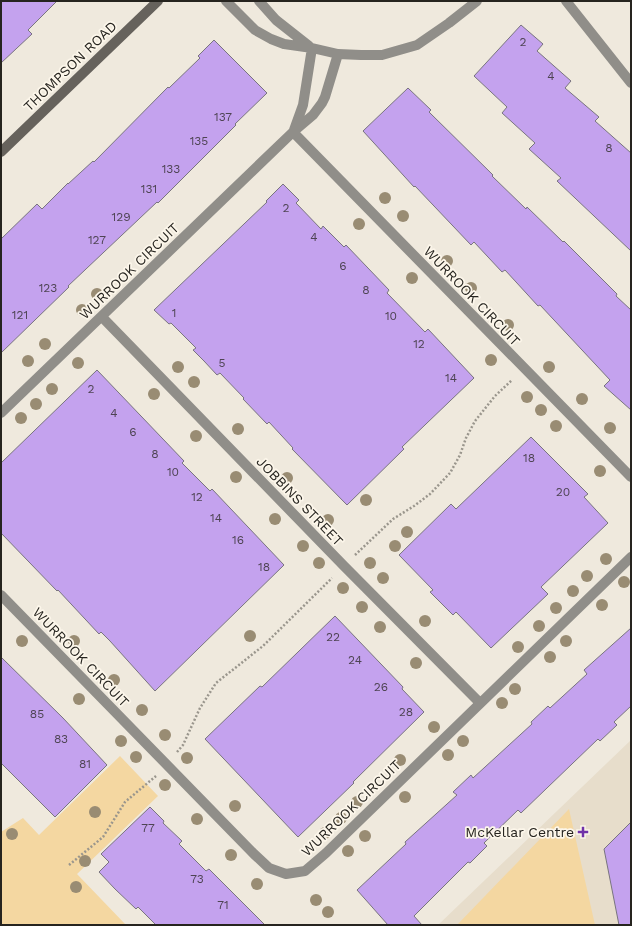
<svg xmlns="http://www.w3.org/2000/svg" width="632" height="926" viewBox="0 0 632 926" font-family="'Work Sans',sans-serif">
	<style>
		.built { fill: #e7ddcb }
		.green { fill: #f4d7a1 }
		.building { fill: #c4a2ee; stroke: #79747f }
		.lines { fill: none; stroke-linecap: round; stroke-linejoin: round }
		.path { stroke: #9a968d; stroke-width: 2.5; stroke-dasharray: 2 2; stroke-linecap: butt }
		.minor { stroke: #908e89; stroke-width: 10 }
		.secondary { stroke: #66625c; stroke-width: 10 }
		.tree { fill: #998c73 }
		.poi-dot { fill: #7032a8; stroke: #fcf6ea; stroke-width: 1.5 }
		.labels { text-anchor: middle; dominant-baseline: central; stroke-width: 3.5; stroke-linejoin: round; paint-order: stroke }
		.number-label { font-size: 12px; fill: #4e4453 }
		.street-label { font-size: 14px; fill: #26241f; stroke: #fcf6ea }
		.poi-label { font-size: 14px; fill: #26241f; stroke: #fcf6ea; text-anchor: end }
	</style>
	<rect width="100%" height="100%" fill="#efe9dd"/>
	<path class="built" d="M631 740V925H438Z"/>
	<path class="green" d="M120 756 158 796 77 874 126 925H1V832L23 818 39 835Z
		M569 809 595 925H457Z"/>
	<path class="building" d="M1 1H57L28 30 32 34 1 63Z
		M521 25 543 44 537 51 571 81 565 88 599 117 595 121 631 153V251L557 181 561 178 529 149 535 143 502 113 507 107 474 76Z
		M214 40 267 93 235 124 236 125 158 203 157 202 68 286 69 287 1 353V239L37 204 42 209 68 183V184L93 161 94 162 168 87 169 88 200 58 198 56Z
		M408 88 431 110 429 112 493 175 492 176 526 209 527 207 563 242 564 241 617 294 616 296 631 310V410L604 386 610 380 540 305 538 306 505 270 502 272 474 242 471 245 415 186 414 187 394 165 363 131Z
		M283 184 299 200 296 203 321 229 323 226 344 247 346 245 389 290 387 293 425 332 428 329 474 378 402 447 404 449 347 505 292 449 293 448 269 422 267 424 243 399 244 398 220 373 217 375 204 361 193 350 196 348 171 323 169 324 154 310 267 202 266 201Z
		M97 370 184 461 182 463 210 491 212 489 284 565 155 691 110 641 101 632 99 634 58 590 57 591 1 533V463Z
		M531 437 588 494 584 497 608 523 541 587 548 594 491 648 456 612 453 615 430 592 433 590 399 555 451 504 456 509Z
		M335 616 403 687 402 689 424 712 353 782 354 783 298 837 205 739 260 686 262 687Z
		M631 628V706L614 722 617 725 600 741 598 739 521 813 518 810 484 843 487 846 470 863 468 862 414 916 422 925H388L357 890 406 844 405 842 457 795 453 792 471 775 473 778 532 724 531 722 548 706 550 708 587 674 584 670Z
		M1 657 63 718 107 765 55 817 1 763Z
		M150 807 164 821 163 823 182 841 179 844 206 871 209 869 265 925H156L138 907 136 909 115 889 99 872 109 862 101 854Z
		M631 822V925H619L604 849Z"/>
	<g class="lines">
		<path class="path" d="M355 555 393 519 414 506 430 494 450 473 460 455 466 438 475 421 495 396 512 380
			M177 752 183 745 200 708 216 683 263 646 332 578
			M69 865 103 837 125 802 156 776"/>
		<path class="minor" d="M226 1 255 30 271 39 284 44 312 48 338 54 361 55H382L417 45 449 23 477 1
			M259 1 276 20 309 46
			M566 1 631 83
			M294 130 303 105 312 48
			M293 132 631 477
			M102 317 344 566 480 703
			M1 413 293 132 313 115 322 103 325 97 338 54
			M1 595 254 854 269 868 286 874 305 871 326 853 631 557"/>
		<path class="secondary" d="M1 152 158 1"/>
	</g>
	<g class="tree">
		<circle cx="385" cy="198" r="6"/>
		<circle cx="403" cy="216" r="6"/>
		<circle cx="359" cy="224" r="6"/>
		<circle cx="447" cy="261" r="6"/>
		<circle cx="412" cy="278" r="6"/>
		<circle cx="471" cy="288" r="6"/>
		<circle cx="97" cy="294" r="6"/>
		<circle cx="82" cy="310" r="6"/>
		<circle cx="508" cy="325" r="6"/>
		<circle cx="45" cy="344" r="6"/>
		<circle cx="491" cy="360" r="6"/>
		<circle cx="28" cy="361" r="6"/>
		<circle cx="78" cy="363" r="6"/>
		<circle cx="178" cy="367" r="6"/>
		<circle cx="549" cy="367" r="6"/>
		<circle cx="194" cy="382" r="6"/>
		<circle cx="52" cy="389" r="6"/>
		<circle cx="154" cy="394" r="6"/>
		<circle cx="527" cy="397" r="6"/>
		<circle cx="582" cy="399" r="6"/>
		<circle cx="36" cy="404" r="6"/>
		<circle cx="541" cy="410" r="6"/>
		<circle cx="21" cy="418" r="6"/>
		<circle cx="556" cy="426" r="6"/>
		<circle cx="610" cy="428" r="6"/>
		<circle cx="238" cy="429" r="6"/>
		<circle cx="196" cy="436" r="6"/>
		<circle cx="600" cy="471" r="6"/>
		<circle cx="236" cy="477" r="6"/>
		<circle cx="287" cy="478" r="6"/>
		<circle cx="366" cy="500" r="6"/>
		<circle cx="275" cy="519" r="6"/>
		<circle cx="328" cy="520" r="6"/>
		<circle cx="407" cy="532" r="6"/>
		<circle cx="303" cy="546" r="6"/>
		<circle cx="395" cy="546" r="6"/>
		<circle cx="606" cy="559" r="6"/>
		<circle cx="319" cy="563" r="6"/>
		<circle cx="370" cy="563" r="6"/>
		<circle cx="587" cy="576" r="6"/>
		<circle cx="383" cy="578" r="6"/>
		<circle cx="624" cy="582" r="6"/>
		<circle cx="343" cy="588" r="6"/>
		<circle cx="573" cy="591" r="6"/>
		<circle cx="602" cy="605" r="6"/>
		<circle cx="362" cy="607" r="6"/>
		<circle cx="556" cy="608" r="6"/>
		<circle cx="425" cy="621" r="6"/>
		<circle cx="539" cy="626" r="6"/>
		<circle cx="380" cy="627" r="6"/>
		<circle cx="250" cy="636" r="6"/>
		<circle cx="22" cy="641" r="6"/>
		<circle cx="74" cy="641" r="6"/>
		<circle cx="566" cy="641" r="6"/>
		<circle cx="518" cy="647" r="6"/>
		<circle cx="550" cy="657" r="6"/>
		<circle cx="416" cy="663" r="6"/>
		<circle cx="114" cy="680" r="6"/>
		<circle cx="515" cy="689" r="6"/>
		<circle cx="79" cy="699" r="6"/>
		<circle cx="502" cy="703" r="6"/>
		<circle cx="142" cy="710" r="6"/>
		<circle cx="434" cy="727" r="6"/>
		<circle cx="165" cy="735" r="6"/>
		<circle cx="121" cy="741" r="6"/>
		<circle cx="463" cy="741" r="6"/>
		<circle cx="448" cy="755" r="6"/>
		<circle cx="136" cy="757" r="6"/>
		<circle cx="187" cy="758" r="6"/>
		<circle cx="400" cy="760" r="6"/>
		<circle cx="165" cy="785" r="6"/>
		<circle cx="405" cy="797" r="6"/>
		<circle cx="357" cy="802" r="6"/>
		<circle cx="235" cy="806" r="6"/>
		<circle cx="95" cy="812" r="6"/>
		<circle cx="341" cy="818" r="6"/>
		<circle cx="197" cy="819" r="6"/>
		<circle cx="325" cy="833" r="6"/>
		<circle cx="12" cy="834" r="6"/>
		<circle cx="365" cy="836" r="6"/>
		<circle cx="348" cy="851" r="6"/>
		<circle cx="231" cy="855" r="6"/>
		<circle cx="85" cy="861" r="6"/>
		<circle cx="257" cy="884" r="6"/>
		<circle cx="76" cy="887" r="6"/>
		<circle cx="316" cy="900" r="6"/>
		<circle cx="328" cy="912" r="6"/>
	</g>
	<path class="poi-dot" d="M581 826h4v4h4v4h-4v4h-4v-4h-4v-4h4z"/>
	<g class="labels">
		<g class="number-label">
			<text x="523" y="42">2</text>
			<text x="551" y="76">4</text>
			<text x="223" y="117">137</text>
			<text x="199" y="141">135</text>
			<text x="609" y="148">8</text>
			<text x="171" y="169">133</text>
			<text x="149" y="189">131</text>
			<text x="286" y="208">2</text>
			<text x="121" y="217">129</text>
			<text x="314" y="237">4</text>
			<text x="97" y="240">127</text>
			<text x="343" y="266">6</text>
			<text x="48" y="288">123</text>
			<text x="366" y="290">8</text>
			<text x="174" y="313">1</text>
			<text x="20" y="315">121</text>
			<text x="391" y="316">10</text>
			<text x="419" y="344">12</text>
			<text x="222" y="363">5</text>
			<text x="451" y="378">14</text>
			<text x="91" y="389">2</text>
			<text x="114" y="413">4</text>
			<text x="133" y="432">6</text>
			<text x="155" y="454">8</text>
			<text x="529" y="458">18</text>
			<text x="173" y="472">10</text>
			<text x="563" y="492">20</text>
			<text x="197" y="497">12</text>
			<text x="216" y="518">14</text>
			<text x="238" y="540">16</text>
			<text x="264" y="567">18</text>
			<text x="333" y="637">22</text>
			<text x="355" y="660">24</text>
			<text x="381" y="687">26</text>
			<text x="406" y="712">28</text>
			<text x="37" y="714">85</text>
			<text x="61" y="739">83</text>
			<text x="85" y="764">81</text>
			<text x="148" y="828">77</text>
			<text x="197" y="879">73</text>
			<text x="223" y="905">71</text>
		</g>
		<g class="street-label">
			<text transform="translate(70 66) rotate(-44)">THOMPSON ROAD</text>
			<text transform="translate(129 271) rotate(-44)">WURROOK CIRCUIT</text>
			<text transform="translate(472 296) rotate(46)">WURROOK CIRCUIT</text>
			<text transform="translate(300 501) rotate(46)">JOBBINS STREET</text>
			<text transform="translate(81 657) rotate(46)">WURROOK CIRCUIT</text>
			<text transform="translate(351 808) rotate(-44)">WURROOK CIRCUIT</text>
		</g>
		<g class="poi-label">
			<text x="574" y="832">McKellar Centre</text>
		</g>
	</g>
	<rect width="632" height="926" fill="none" stroke="#26241f" stroke-width="4"/>
</svg>
